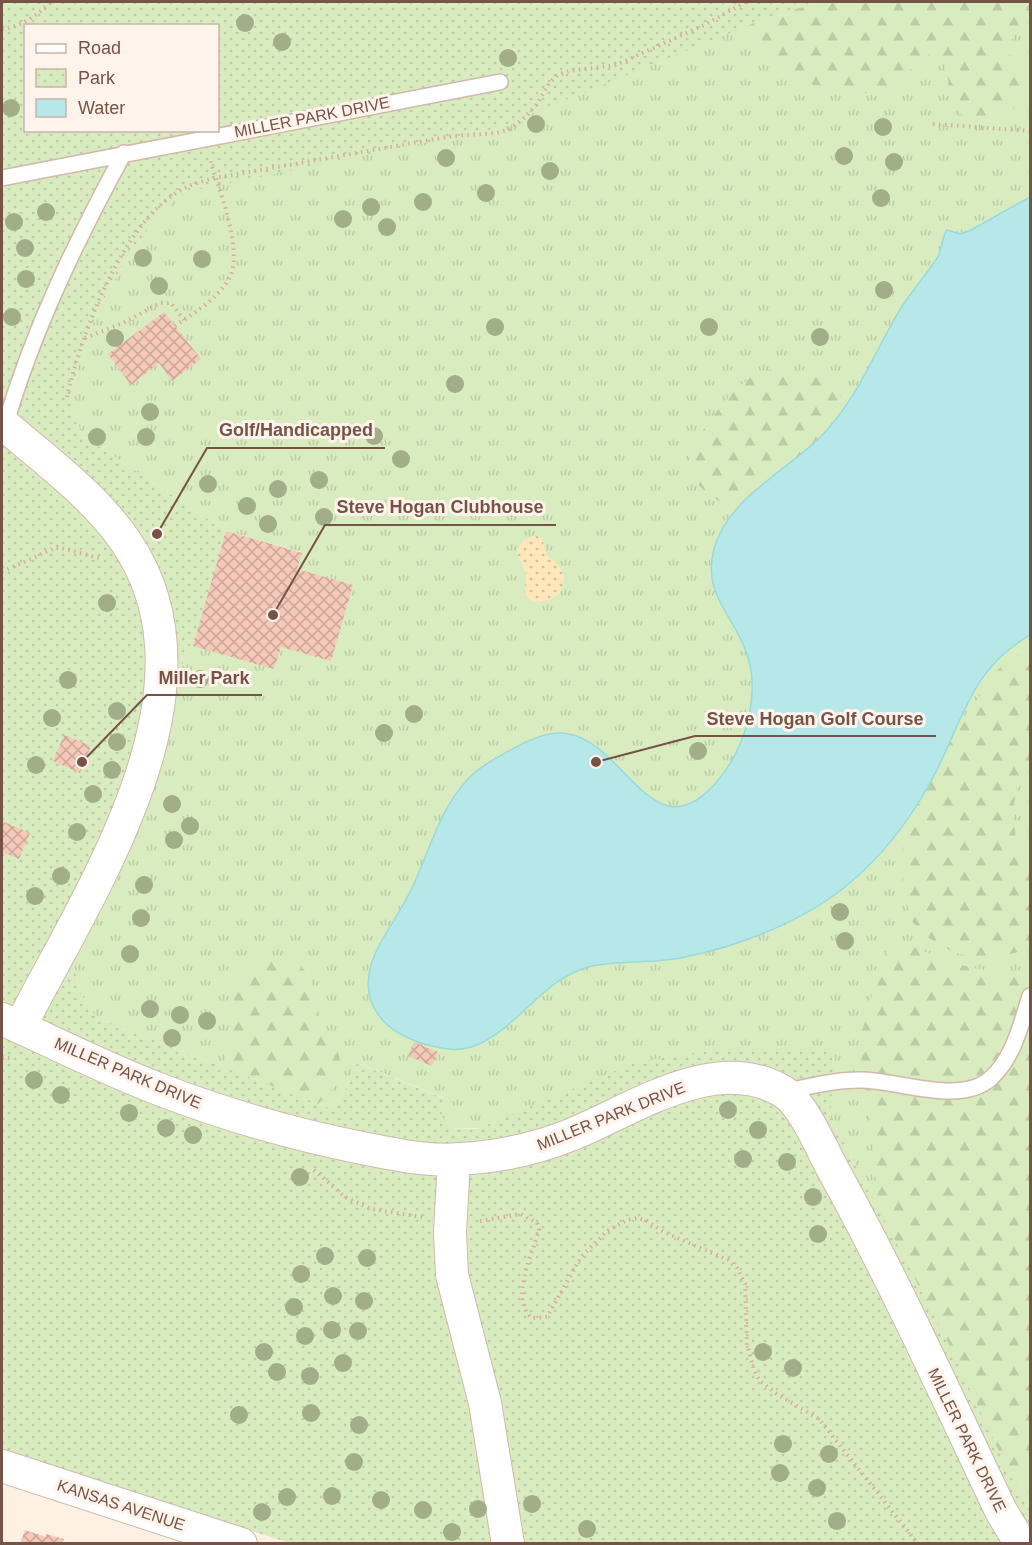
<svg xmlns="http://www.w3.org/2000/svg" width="1032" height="1545" viewBox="0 0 1032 1545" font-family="Arial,sans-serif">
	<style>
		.grass { fill: url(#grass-tufts) }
		.forest { fill: url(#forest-firs) }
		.sand { fill: url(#sand-dots) }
		.park { fill: url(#park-dots); fill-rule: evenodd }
		.water { fill: #b6e8e9; stroke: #9cd9db; stroke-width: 1.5 }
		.building { fill: url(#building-cross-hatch) }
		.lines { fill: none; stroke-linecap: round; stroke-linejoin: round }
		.service-casing { stroke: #d2b8ab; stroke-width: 18 }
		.minor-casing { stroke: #d2b8ab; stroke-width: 34 }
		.path { stroke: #daac9c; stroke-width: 4; stroke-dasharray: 1.5 4.5; stroke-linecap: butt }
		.service { stroke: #fff; stroke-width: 15 }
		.minor { stroke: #fff; stroke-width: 32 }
		.tree { fill: #a1ae87 }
		.labels { text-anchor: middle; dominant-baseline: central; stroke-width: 6; stroke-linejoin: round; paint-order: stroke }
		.street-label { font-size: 16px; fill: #775247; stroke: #fff4eb }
		.leader { fill: none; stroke: #775247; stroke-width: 2 }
		.callout-dot { fill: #775247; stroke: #fff4eb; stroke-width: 2 }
		.callout-label { font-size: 18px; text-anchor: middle; font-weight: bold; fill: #775247; stroke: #fff4eb; stroke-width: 6; stroke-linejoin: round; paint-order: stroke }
	</style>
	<defs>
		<pattern id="grass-tufts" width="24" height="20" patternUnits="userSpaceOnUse" patternTransform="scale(1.5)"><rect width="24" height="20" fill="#d8ecc0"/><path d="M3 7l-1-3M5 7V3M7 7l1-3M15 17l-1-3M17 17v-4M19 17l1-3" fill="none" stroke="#bdcca6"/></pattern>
		<pattern id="forest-firs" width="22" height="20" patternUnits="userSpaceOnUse" patternTransform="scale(1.5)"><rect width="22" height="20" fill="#d8ecc0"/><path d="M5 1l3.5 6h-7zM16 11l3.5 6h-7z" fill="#bdcca6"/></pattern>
		<pattern id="sand-dots" width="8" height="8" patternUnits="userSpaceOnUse" patternTransform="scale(1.5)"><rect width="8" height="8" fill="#ffe7bc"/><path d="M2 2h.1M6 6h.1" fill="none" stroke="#d3be9b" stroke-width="1.8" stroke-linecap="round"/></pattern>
		<pattern id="park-dots" width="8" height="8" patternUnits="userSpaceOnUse" patternTransform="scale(1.5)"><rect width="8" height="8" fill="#d8ecc0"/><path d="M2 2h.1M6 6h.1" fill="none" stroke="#bdcca6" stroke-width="1.8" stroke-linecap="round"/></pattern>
		<pattern id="building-cross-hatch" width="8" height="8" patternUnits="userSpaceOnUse" patternTransform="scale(1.5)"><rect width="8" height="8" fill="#f5c9b9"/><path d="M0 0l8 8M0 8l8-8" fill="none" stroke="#cba698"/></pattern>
	</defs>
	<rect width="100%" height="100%" fill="#fef0e3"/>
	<path class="grass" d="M1030 2V1511L1006 1466 943 1332 830 1116 451 1129C440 1120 440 1112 444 1098L358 1063C349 1079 345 1098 329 1108L97 1018 81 995 72 961 168 742 186 644 274 669 281 647 352 585 297 569 301 552 226 531 98 446C90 438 78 430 75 418 59 361 138 222 186 192L776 14Z"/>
	<path class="forest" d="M719 2H1030C1030 22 1011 33 1006 52L1024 66 1030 86C1023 101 1013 111 998 118 991 122 982 122 975 120 944 114 952 76 941 54 920 50 910 74 897 86 892 90 885 93 880 96L811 84 786 76Z
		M785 367C814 376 843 381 845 415L743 511C721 504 688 488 690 460 690 440 730 393 746 381 757 372 770 369 785 367Z
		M1030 647V759L1017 783 1013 812 1016 840 1030 859V949L995 958H973L951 951 929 938 913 923 902 889 903 819 943 734 966 716 997 670Z
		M902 942 952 963 988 971 1021 973 1030 976V1472L1025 1479 1020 1529 855 1544 878 1221 873 1133 861 1066 862 1031 881 963 890 946Z
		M265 959C320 957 308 986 322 1024 325 1033 331 1040 336 1048 351 1077 325 1101 303 1115L224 1077 225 1053 233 1021 232 987 237 976 250 965Z"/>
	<path class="sand" d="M536 536 542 538 547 556C562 566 568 575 560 593 550 601 536 606 525 596L526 573 517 553C519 542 524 538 536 536Z"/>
	<path class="park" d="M2 2H823L776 14 497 128 186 192C138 222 59 361 75 418 78 430 90 438 98 446L226 531 302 553 297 569 353 585 331 661 281 647 274 669 186 645C178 691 171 738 155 783 134 845 101 903 72 961L81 995 97 1018 329 1108C345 1098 350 1079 357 1063L445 1099C439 1112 441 1120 452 1129H477L637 1062 728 1048 835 1050 830 1116 943 1332 1006 1466 1030 1511V1543H289L2 1449ZM26 26H218V130H26Z"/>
	<path class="water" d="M1030 197V635C967 671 962 727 929 785 908 822 884 854 852 881 807 920 743 945 685 957 654 964 622 960 592 966 547 976 523 1021 483 1042 463 1053 446 1050 424 1044 373 1028 353 991 381 942 391 924 403 907 412 888 430 851 438 811 468 779 482 764 502 755 520 745 535 738 551 730 569 734 626 744 655 858 719 779 748 743 763 687 743 644 727 609 703 590 714 549 729 495 791 470 826 431 859 395 876 349 901 308 912 291 926 275 937 258 943 248 940 241 947 230L961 234 971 230Z"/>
	<path class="building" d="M164 312 201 359 172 381 159 363 131 385 108 354Z
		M226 531 302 553 297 569 353 585 331 661 281 647 274 669 193 646Z
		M64 735 91 746 80 773 53 761Z
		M4 822 30 833 19 859 2 852V829Z
		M414 1042 438 1052 432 1066 408 1056Z
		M25 1530 46 1537V1534L64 1539 62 1544H20Z"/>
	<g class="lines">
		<defs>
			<path id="service" d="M2 178 500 82
				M5 426C33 330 76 241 124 153
				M784 1092C810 1086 834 1080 861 1080 898 1080 961 1106 991 1078 1014 1057 1021 1024 1030 996"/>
			<path id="minor" d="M2 423C44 459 94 495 126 542 227 690 88 893 20 1027
				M2 1019C53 1042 104 1068 156 1088 223 1114 292 1134 362 1148 393 1154 427 1162 459 1159 499 1157 536 1149 573 1134 634 1109 715 1052 782 1091 802 1102 820 1145 831 1166 893 1278 946 1395 1001 1511L1021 1544
				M454 1160 450 1232 452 1275 485 1403 508 1544
				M2 1466 241 1544"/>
		</defs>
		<use href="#service" class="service-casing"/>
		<use href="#minor" class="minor-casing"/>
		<path class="path" d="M2 29C21 27 37 15 51 2
			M933 124 1030 131
			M175 326C194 313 219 298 230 277 243 249 219 189 210 160
			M85 338 123 323 160 303H171L184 320
			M67 397C80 338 117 240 165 201 180 188 197 182 215 178L452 136 497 133 510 129 523 119 537 104 550 82 558 75 569 71 616 65 704 25 746 2
			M2 572 57 547 99 558
			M2 1057 13 1059
			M314 1170 345 1197 371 1209 422 1217
			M480 1221 521 1214 537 1223 539 1230C533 1253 509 1300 532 1318L547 1317 581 1257 607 1231 627 1220 638 1218 647 1221 664 1232 728 1260 737 1268 745 1284 747 1345 754 1370 759 1380 777 1394 819 1419 918 1544"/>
		<use href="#service" class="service"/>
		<use href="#minor" class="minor"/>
	</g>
	<g class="tree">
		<circle cx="245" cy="23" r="9"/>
		<circle cx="282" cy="42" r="9"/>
		<circle cx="508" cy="58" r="9"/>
		<circle cx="11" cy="108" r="9"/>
		<circle cx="536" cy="124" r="9"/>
		<circle cx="883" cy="127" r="9"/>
		<circle cx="844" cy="156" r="9"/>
		<circle cx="446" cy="158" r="9"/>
		<circle cx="894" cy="162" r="9"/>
		<circle cx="550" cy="171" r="9"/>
		<circle cx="486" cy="193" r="9"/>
		<circle cx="881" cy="198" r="9"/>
		<circle cx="423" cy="202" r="9"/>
		<circle cx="371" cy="207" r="9"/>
		<circle cx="46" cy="212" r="9"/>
		<circle cx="343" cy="219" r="9"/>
		<circle cx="14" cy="222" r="9"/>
		<circle cx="387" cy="227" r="9"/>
		<circle cx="25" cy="248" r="9"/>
		<circle cx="143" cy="258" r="9"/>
		<circle cx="202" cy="259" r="9"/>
		<circle cx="26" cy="279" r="9"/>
		<circle cx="159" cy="286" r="9"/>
		<circle cx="884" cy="290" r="9"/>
		<circle cx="12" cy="317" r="9"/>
		<circle cx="495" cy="327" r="9"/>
		<circle cx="709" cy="327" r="9"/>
		<circle cx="820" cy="337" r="9"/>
		<circle cx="115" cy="338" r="9"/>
		<circle cx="455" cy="384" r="9"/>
		<circle cx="150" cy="412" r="9"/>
		<circle cx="374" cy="436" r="9"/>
		<circle cx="97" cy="437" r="9"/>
		<circle cx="146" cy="437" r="9"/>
		<circle cx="401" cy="459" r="9"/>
		<circle cx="319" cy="480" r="9"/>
		<circle cx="208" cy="484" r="9"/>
		<circle cx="278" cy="489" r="9"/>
		<circle cx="247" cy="506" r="9"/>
		<circle cx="324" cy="517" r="9"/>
		<circle cx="268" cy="524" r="9"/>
		<circle cx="107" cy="603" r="9"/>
		<circle cx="200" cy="679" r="9"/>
		<circle cx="68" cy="680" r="9"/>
		<circle cx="117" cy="711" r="9"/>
		<circle cx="414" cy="714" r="9"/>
		<circle cx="52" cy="718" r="9"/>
		<circle cx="384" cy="733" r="9"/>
		<circle cx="117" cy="742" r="9"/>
		<circle cx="698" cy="751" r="9"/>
		<circle cx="36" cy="765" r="9"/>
		<circle cx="112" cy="770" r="9"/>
		<circle cx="93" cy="794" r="9"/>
		<circle cx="172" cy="804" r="9"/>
		<circle cx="190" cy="826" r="9"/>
		<circle cx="77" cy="832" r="9"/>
		<circle cx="174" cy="840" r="9"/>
		<circle cx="61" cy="876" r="9"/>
		<circle cx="144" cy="885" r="9"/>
		<circle cx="35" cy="896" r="9"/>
		<circle cx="840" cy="912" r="9"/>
		<circle cx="141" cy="918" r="9"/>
		<circle cx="845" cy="941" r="9"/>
		<circle cx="130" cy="954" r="9"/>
		<circle cx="150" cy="1009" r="9"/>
		<circle cx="180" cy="1015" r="9"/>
		<circle cx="207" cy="1021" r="9"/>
		<circle cx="172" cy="1038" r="9"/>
		<circle cx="34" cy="1080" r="9"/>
		<circle cx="61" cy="1095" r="9"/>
		<circle cx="728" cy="1110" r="9"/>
		<circle cx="129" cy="1113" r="9"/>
		<circle cx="166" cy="1128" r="9"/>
		<circle cx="758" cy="1130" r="9"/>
		<circle cx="193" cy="1135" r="9"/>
		<circle cx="743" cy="1159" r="9"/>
		<circle cx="787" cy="1162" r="9"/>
		<circle cx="300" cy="1177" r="9"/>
		<circle cx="813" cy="1197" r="9"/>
		<circle cx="818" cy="1234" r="9"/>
		<circle cx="325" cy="1256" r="9"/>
		<circle cx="367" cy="1258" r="9"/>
		<circle cx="301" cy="1274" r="9"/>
		<circle cx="333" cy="1296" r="9"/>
		<circle cx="364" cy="1301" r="9"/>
		<circle cx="294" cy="1307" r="9"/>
		<circle cx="332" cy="1330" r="9"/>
		<circle cx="358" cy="1331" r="9"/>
		<circle cx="305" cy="1336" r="9"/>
		<circle cx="264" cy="1352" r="9"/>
		<circle cx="763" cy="1352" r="9"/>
		<circle cx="343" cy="1363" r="9"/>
		<circle cx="793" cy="1368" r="9"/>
		<circle cx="277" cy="1372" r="9"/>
		<circle cx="310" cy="1376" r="9"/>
		<circle cx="311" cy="1413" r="9"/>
		<circle cx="239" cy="1415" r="9"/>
		<circle cx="359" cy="1425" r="9"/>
		<circle cx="783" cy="1444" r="9"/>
		<circle cx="829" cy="1454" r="9"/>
		<circle cx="354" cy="1462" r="9"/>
		<circle cx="780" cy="1473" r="9"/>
		<circle cx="817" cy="1488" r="9"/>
		<circle cx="332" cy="1496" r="9"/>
		<circle cx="287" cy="1497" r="9"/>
		<circle cx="381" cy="1500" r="9"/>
		<circle cx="532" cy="1504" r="9"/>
		<circle cx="478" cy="1509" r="9"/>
		<circle cx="423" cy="1510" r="9"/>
		<circle cx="262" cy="1512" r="9"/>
		<circle cx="837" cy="1521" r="9"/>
		<circle cx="587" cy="1529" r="9"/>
		<circle cx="452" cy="1532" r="9"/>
	</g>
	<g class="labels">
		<g class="street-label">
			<text transform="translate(312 117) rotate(-11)">MILLER PARK DRIVE</text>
			<text transform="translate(128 1073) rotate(23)">MILLER PARK DRIVE</text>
			<text transform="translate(611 1116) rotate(-22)">MILLER PARK DRIVE</text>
			<text transform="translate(967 1440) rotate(64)">MILLER PARK DRIVE</text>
			<text transform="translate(121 1505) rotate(18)">KANSAS AVENUE</text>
		</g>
	</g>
	<path class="leader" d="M157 534L207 448H385M273 615L325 525H556M82 762L147 695H262M596 762L695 736H936"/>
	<g class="callout-dot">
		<circle cx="157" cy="534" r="6"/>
		<circle cx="273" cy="615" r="6"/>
		<circle cx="82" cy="762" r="6"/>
		<circle cx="596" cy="762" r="6"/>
	</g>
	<g class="callout-label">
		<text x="296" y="436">Golf/Handicapped</text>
		<text x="440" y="513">Steve Hogan Clubhouse</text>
		<text x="204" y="684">Miller Park</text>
		<text x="815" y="725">Steve Hogan Golf Course</text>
	</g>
	<rect width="1032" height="1545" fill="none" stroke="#775247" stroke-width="6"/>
	<rect x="24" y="24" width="195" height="108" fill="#fff4eb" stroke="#c9b3a9" stroke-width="1.5"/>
	<rect x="36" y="44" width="30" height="9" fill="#ffffff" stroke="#c9b3a9" stroke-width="1.5"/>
	<text x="78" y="54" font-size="18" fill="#775247">Road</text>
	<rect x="36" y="69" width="30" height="18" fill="url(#park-dots)" stroke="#c9b3a9" stroke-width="1.5"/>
	<text x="78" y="84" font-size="18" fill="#775247">Park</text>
	<rect x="36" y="99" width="30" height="18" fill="#b6e8e9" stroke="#c9b3a9" stroke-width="1.5"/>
	<text x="78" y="114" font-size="18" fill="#775247">Water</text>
</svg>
